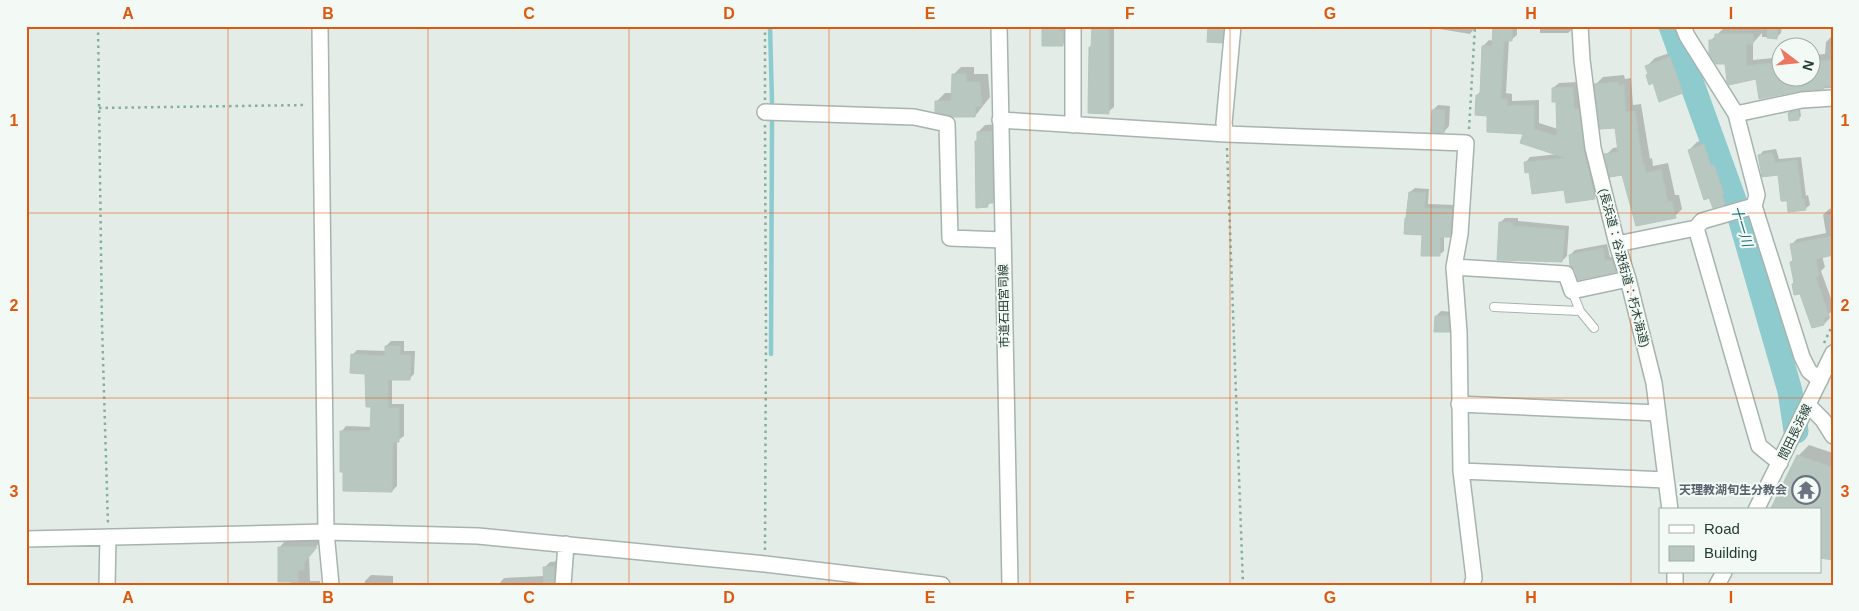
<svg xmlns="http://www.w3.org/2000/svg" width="1859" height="611" viewBox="0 0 1859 611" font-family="Helvetica,'Noto Sans JP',sans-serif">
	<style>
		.shadow { fill: #0003 }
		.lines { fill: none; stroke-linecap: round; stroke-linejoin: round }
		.stream { stroke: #8dcbcf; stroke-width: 4.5 }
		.river { stroke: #8dcbcf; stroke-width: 25 }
		.building { fill: #b8c7c0; stroke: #b5c6bd }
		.service-casing { stroke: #a6b4ae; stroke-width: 10 }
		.minor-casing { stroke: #a6b4ae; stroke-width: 18 }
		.tertiary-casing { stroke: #a6b4ae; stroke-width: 18 }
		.secondary-casing { stroke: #a1b7ae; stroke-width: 18 }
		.path { stroke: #84af9e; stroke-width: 2.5; stroke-dasharray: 2.5 4; stroke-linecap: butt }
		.service { stroke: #fff; stroke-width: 8 }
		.minor { stroke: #fff; stroke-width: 15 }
		.tertiary { stroke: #fff; stroke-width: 15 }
		.secondary { stroke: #fff; stroke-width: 15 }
		.grid { fill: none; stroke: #de580e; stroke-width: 1; stroke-opacity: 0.55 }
		.labels { text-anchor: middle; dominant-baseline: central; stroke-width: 4; stroke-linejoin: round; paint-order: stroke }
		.street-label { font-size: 12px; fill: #233d34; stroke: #f3f9f5 }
		.worship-label { font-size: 12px; font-weight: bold; fill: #5b616d; stroke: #f3f9f5; text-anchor: end }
		.water-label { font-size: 14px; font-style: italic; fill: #1f7077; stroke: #f3f9f5 }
		.neatline { fill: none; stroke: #de580e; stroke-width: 2 }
		.grid-label { font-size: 16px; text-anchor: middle; font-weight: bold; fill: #de580e }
	</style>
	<rect width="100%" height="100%" fill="#e3ece7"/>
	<path class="shadow" d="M1043 26 1068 27V39L1062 45Z
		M1093 26H1114V107L1108 112 1093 45Z
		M1209 26H1228L1227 37 1222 42Z
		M1243 26H1258L1255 29Z
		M1476 26 1470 34 1427 27V26Z
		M1495 26H1517V35L1511 40H1509L1506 93 1512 94V101L1539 100V123L1558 129 1557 100 1553 88 1559 83 1578 82 1579 104H1584L1600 192 1594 198 1565 189 1531 171 1525 163 1530 157 1559 154 1525 133 1489 114 1477 95 1481 91 1483 46 1489 40 1494 41Z
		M1540 26H1574V28L1568 33H1540Z
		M1728 26H1782L1781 33 1777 37H1762V33L1753 43V60L1782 57V78H1812V55L1825 54 1826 42 1833 35V88L1801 89 1757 77 1727 63 1710 41 1724 28Z
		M1678 50 1691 83 1682 92 1649 73 1647 66 1655 58Z
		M961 67H974V74H988L990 97 975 116 937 101 945 93H953V75Z
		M1624 75 1625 79 1631 78 1633 105 1641 104 1650 159 1652 158 1653 166 1668 163 1675 195H1679L1682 209 1675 216 1623 174 1606 155 1613 148 1619 147 1617 126 1596 84 1603 77Z
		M1438 105 1450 106 1449 126 1444 132 1433 110Z
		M1800 109 1801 116 1798 119 1789 113 1791 111Z
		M999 124 1000 194 987 206 976 142 978 139V132L985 125Z
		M1712 137 1719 159 1722 158 1732 184 1730 186 1733 195 1725 203 1713 207 1689 150 1697 142Z
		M1776 149 1779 159 1801 157 1806 196 1808 195 1810 205 1805 209 1788 199 1779 173 1759 156 1763 151Z
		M1415 188 1429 189 1428 204 1456 205 1454 231 1449 236H1444V251L1439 255 1424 233 1407 217 1410 192Z
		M1833 208V254L1822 256 1825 267 1821 271 1833 304V310L1829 314 1830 318 1824 324 1809 314H1807L1801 292 1795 282 1791 262 1794 259 1791 245 1797 239 1826 233 1823 215 1829 209Z
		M1505 218H1518V221L1569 226 1567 256 1562 261 1500 223Z
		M1607 244 1610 257 1617 256 1620 266 1615 271 1570 255 1575 250Z
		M1441 311 1453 312 1454 325 1449 331 1436 316Z
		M391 341H404V351H415L414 374 409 379H392V404H404V436L397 441V486L392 491 341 432 346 426 372 427V406L367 373 352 355 357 350 386 351V346Z
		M1809 445 1833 453V558L1820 510 1798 456Z
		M285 541H321L309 555 310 581H320V583L329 582 331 585H292L279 548Z
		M561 561 562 585H498L504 578 544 576V568L550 562Z
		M371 575 393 576V585H364L365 581Z
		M449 584H468V585H449Z"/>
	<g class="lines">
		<path class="stream" d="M770 26 772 102
			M771 354 772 120"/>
		<path class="river" d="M1671 26 1739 214 1790 391 1796 431"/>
	</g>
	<path class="building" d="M1042 26H1059V31H1063V46H1042Z
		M1092 26H1109V114L1088 113 1089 47H1091Z
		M1208 26H1224L1222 43 1207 42Z
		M1493 26H1512V41H1504L1501 98 1507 99V106L1534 105V129L1557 136 1556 102H1552V88L1573 87 1574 109H1579L1584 149 1595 199 1566 203 1564 190 1532 194 1529 172 1525 173 1524 162 1566 158 1520 143 1523 134 1487 132V116L1475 115 1476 95H1480L1482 46H1492Z
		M1767 27H1778L1777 39 1767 38Z
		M1715 34H1753V44H1746V66L1782 62V78H1812V61L1833 60V86H1823L1824 89 1800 91 1759 99 1756 79 1729 85 1727 82 1725 64H1716L1709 54V40H1715Z
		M1670 57 1683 93 1659 102 1653 83 1649 85 1646 75 1648 74 1645 66Z
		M952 74H966V82H980L982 107 976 106 975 117H953L935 112V101H951Z
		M1618 82V85H1624L1626 112 1635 111 1643 165H1645L1646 173 1661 169 1668 202 1672 201 1676 218 1636 226 1622 175 1610 177 1604 154 1618 152 1615 128 1600 129 1594 84Z
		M1432 110H1445L1444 133 1431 132Z
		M1798 110 1799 120 1789 121 1788 113Z
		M992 131 993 203H987L988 207 976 208 975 141H977V132Z
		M1704 144 1711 166 1714 165 1724 194H1722L1725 204 1713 208 1709 198 1704 200 1688 150Z
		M1771 153 1773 154 1775 163 1797 160 1802 199H1804L1806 210 1788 212 1787 201H1781L1778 175 1762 177 1758 155Z
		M1409 192 1426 193 1424 208 1452 209 1450 237H1440V256H1421L1422 235 1404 234 1405 218H1406Z
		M1499 222 1513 223V226L1565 230 1562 262 1497 260Z
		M1833 236V255L1816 259 1819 275 1816 278 1829 316 1824 318V325L1812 328 1800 294 1794 295 1792 284 1794 283 1790 262 1793 261 1790 244Z
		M1603 248 1605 261 1612 260 1616 272 1578 280 1575 270 1570 266 1569 255Z
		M1435 316H1448L1450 332H1434Z
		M385 346H400V355H411L410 380H388V408H399V442H393L392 492 343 491V472H340V431H370L371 407H366L365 374 350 373 351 354 385 356Z
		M1797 455 1829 466 1833 469V560L1820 558V510H1770Z
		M278 547H317L304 563V570H298V582H278Z
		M543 567H555L554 585H544Z"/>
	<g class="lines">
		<defs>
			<path id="service" d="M1494 307 1580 311 1572 291
				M1580 311 1594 328"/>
			<path id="minor" d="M320 26 326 532 331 585
				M1580 26 1582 60 1593 148 1617 244 1628 279 1654 383 1670 510
				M1683 26 1687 36 1736 114 1757 195 1754 206 1802 357 1809 371 1820 380
				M765 112 914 117 947 124 950 238 1003 240
				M1736 114 1802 100 1833 98
				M1000 120 1226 134 1466 143 1460 234 1454 267 1459 332 1461 471 1474 578 1472 585
				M1073 125V26
				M1226 134 1224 123 1233 26
				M1696 228 1702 221 1754 206
				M1617 244 1696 228 1759 446 1780 463
				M1454 267 1566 274 1572 291 1628 279
				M1459 404 1658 413
				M1812 409 1823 420 1833 436
				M1461 471 1666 480
				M26 539 326 532 478 536 765 564 942 585
				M1675 572V585
				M107 585 108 537
				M563 585 566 544"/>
			<path id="tertiary" d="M999 26 1010 585"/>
			<path id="secondary" d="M1756 510 1833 353
				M1717 585 1724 572"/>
		</defs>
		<use href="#service" class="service-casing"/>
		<use href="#minor" class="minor-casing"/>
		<use href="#tertiary" class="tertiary-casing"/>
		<use href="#secondary" class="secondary-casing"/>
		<path class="path" d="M98 26 102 325 108 525
			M765 26V100
			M1697 27 1708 26
			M99 108 307 105
			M1469 129 1475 26
			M1227 148 1243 585
			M1824 343 1833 324
			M765 550 766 334 765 125"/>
		<use href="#service" class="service"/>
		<use href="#minor" class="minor"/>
		<use href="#tertiary" class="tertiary"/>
		<use href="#secondary" class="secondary"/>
	</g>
	<path class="grid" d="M228 26V585M428 26V585M629 26V585M829 26V585M1030 26V585M1230 26V585M1431 26V585M1631 26V585M26 213H1833M26 398H1833"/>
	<defs>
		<symbol id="temple-ring" viewBox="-11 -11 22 22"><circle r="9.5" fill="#f3f9f5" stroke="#6b7280" stroke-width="1.5"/><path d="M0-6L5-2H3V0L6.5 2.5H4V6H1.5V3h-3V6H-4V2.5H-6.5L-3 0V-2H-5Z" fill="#6b7280"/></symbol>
	</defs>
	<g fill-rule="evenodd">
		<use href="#temple-ring" x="1790" y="474" width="32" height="32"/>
	</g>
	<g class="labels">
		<g class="street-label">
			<text transform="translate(1624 268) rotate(75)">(長浜道：谷汲街道：朽木海道)</text>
			<text transform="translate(1004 306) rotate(-91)">市道石田宮司線</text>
			<text transform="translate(1795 432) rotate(-64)">間田長浜線</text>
		</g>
		<g class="worship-label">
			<text x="1787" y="490">天理教湖旬生分教会</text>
		</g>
		<g class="water-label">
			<text transform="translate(1742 226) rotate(73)">十一川</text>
		</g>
	</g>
	<rect width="1859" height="611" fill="none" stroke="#f3f9f5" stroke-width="55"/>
	<rect x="1659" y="508" width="162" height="65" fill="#f3f9f5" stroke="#a0aea8"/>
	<rect x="1669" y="525" width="25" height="8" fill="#ffffff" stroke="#a0aea8"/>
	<text x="1704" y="534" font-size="15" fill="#233d34">Road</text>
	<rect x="1669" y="546" width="25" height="15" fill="#b8c7c0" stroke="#a0aea8"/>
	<text x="1704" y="558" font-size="15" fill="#233d34">Building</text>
	<g transform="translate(1796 62) rotate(106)"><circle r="24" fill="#f3f9f5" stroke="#a0aea8"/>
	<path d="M0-4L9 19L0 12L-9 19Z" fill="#ed7660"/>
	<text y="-8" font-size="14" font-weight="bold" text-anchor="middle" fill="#233d34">N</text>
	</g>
	<rect x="28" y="28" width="1804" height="556" class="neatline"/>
	<g class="grid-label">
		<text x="128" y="19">A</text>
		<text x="328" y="19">B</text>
		<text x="529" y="19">C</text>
		<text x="729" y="19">D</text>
		<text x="930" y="19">E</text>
		<text x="1130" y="19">F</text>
		<text x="1330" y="19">G</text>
		<text x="1531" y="19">H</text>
		<text x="1731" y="19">I</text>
		<text x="14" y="126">1</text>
		<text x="1845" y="126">1</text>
		<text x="14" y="311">2</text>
		<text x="1845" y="311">2</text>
		<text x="14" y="497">3</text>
		<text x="1845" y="497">3</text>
		<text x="128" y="603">A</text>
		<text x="328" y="603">B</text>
		<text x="529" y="603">C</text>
		<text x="729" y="603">D</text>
		<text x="930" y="603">E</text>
		<text x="1130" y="603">F</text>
		<text x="1330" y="603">G</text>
		<text x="1531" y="603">H</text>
		<text x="1731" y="603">I</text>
	</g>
</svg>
